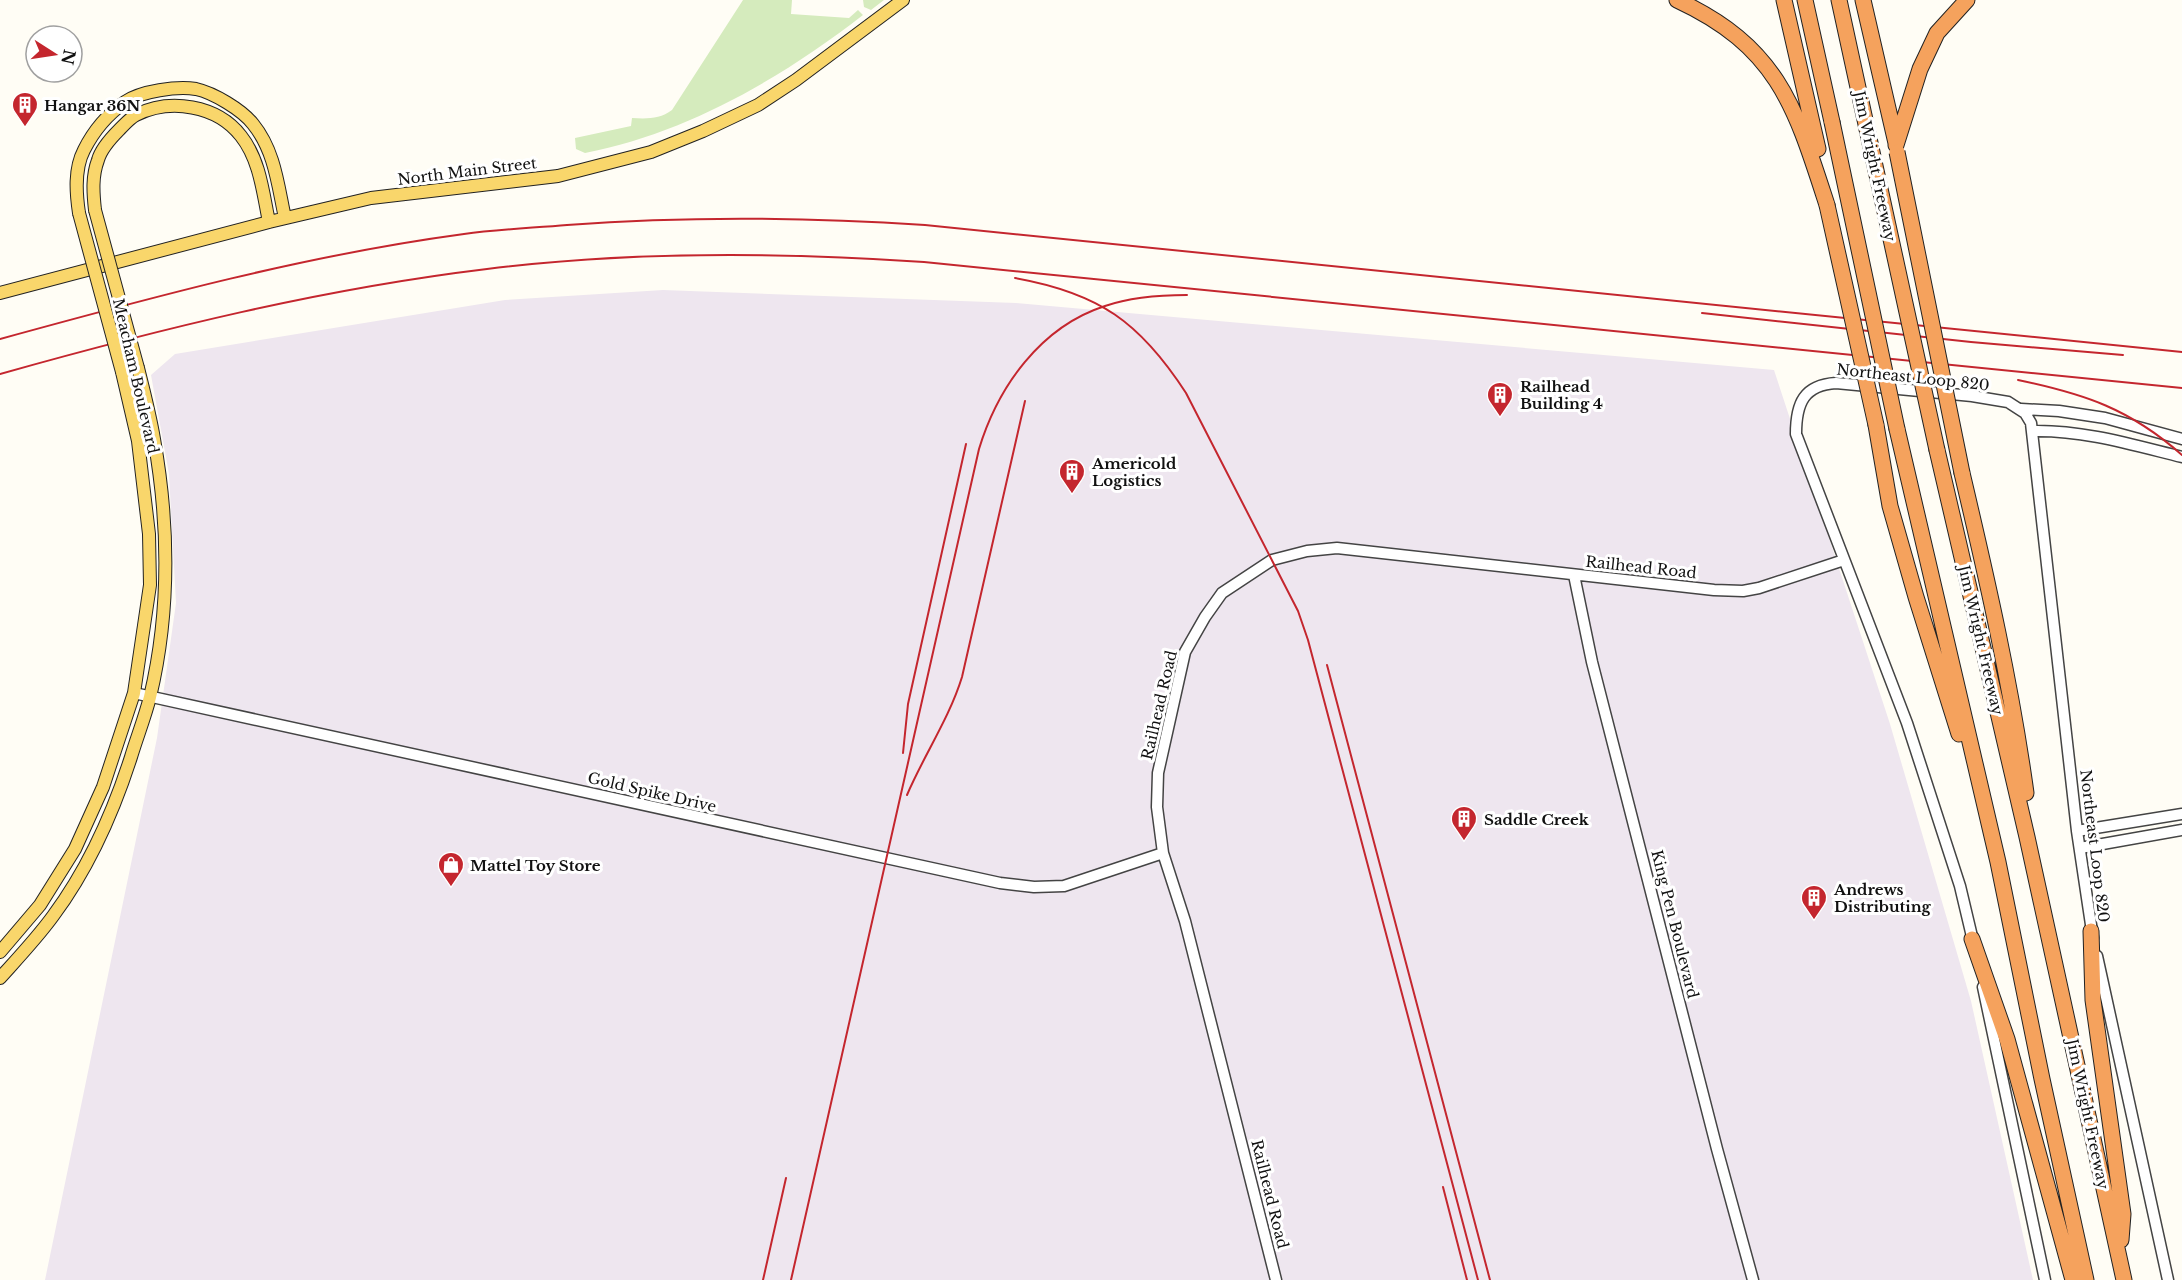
<svg xmlns="http://www.w3.org/2000/svg" width="2182" height="1280" viewBox="0 0 2182 1280" font-family="'Libre Baskerville',serif">
	<style>
		.industrial { fill: #eee6ef }
		.green { fill: #d5ebbd }
		.lines { fill: none; stroke-linecap: round; stroke-linejoin: round }
		.minor-casing { stroke: #444; stroke-width: 13 }
		.major-casing { stroke: #222; stroke-width: 14 }
		.highway-casing { stroke: #222; stroke-width: 17 }
		.minor { stroke: #fff; stroke-width: 10 }
		.major { stroke: #f9d66b; stroke-width: 12 }
		.highway { stroke: #f5a25d; stroke-width: 15 }
		.rail { stroke: #c4262e; stroke-width: 2 }
		.major-bridge-casing { stroke: #222; stroke-width: 14; stroke-linecap: butt }
		.highway-bridge-casing { stroke: #222; stroke-width: 17; stroke-linecap: butt }
		.major-bridge { stroke: #f9d66b; stroke-width: 12 }
		.highway-bridge { stroke: #f5a25d; stroke-width: 15 }
		.labels { text-anchor: middle; dominant-baseline: central; stroke-width: 6; stroke-linejoin: round; paint-order: stroke }
		.poi-label { font-size: 15px; font-weight: bold; fill: #111; stroke: #fff; text-anchor: start }
		.street-label { font-size: 15px; fill: #111; stroke: #fff }
	</style>
	<rect width="100%" height="100%" fill="#fffdf5"/>
	<path class="industrial" d="M663 290 1016 303 1774 370 1890 724 1971 1001 2033 1280H45L157 738 176 603 169 474 151 375 175 354 505 300Z"/>
	<path class="green" d="M743 0H792L791 14 849 18 858 10 863 15C782 78 687 133 585 153L576 149 575 138 631 126 632 118C647 119 660 119 672 110Z
		M863 0H884L871 10 864 7Z"/>
	<g class="lines">
		<defs>
			<path id="minor" d="M2021 409 2059 411 2105 418 2182 439
				M2033 431C2084 430 2133 445 2182 457
				M1574 575 1592 662 1717 1149 1753 1280
				M134 693 1000 883 1034 887 1064 886 1163 853
				M2077 831 2182 814
				M2080 848 2182 830
				M1974 945 1960 886 1907 723 1796 434C1796 403 1804 385 1836 383L1972 396 2008 402 2025 413 2031 423 2077 831 2093 938
				M2097 956 2168 1280
				M1983 987 2045 1280
				M1276 1280 1185 921 1163 853 1157 807 1158 773 1185 652 1205 617 1222 593 1272 560 1307 551 1337 548 1714 590 1743 591 1759 588 1844 560"/>
			<path id="major" d="M95 210C93 192 92 176 98 160 101 149 111 138 119 130 124 125 130 118 136 115 170 98 217 105 241 136 260 160 263 193 269 222
				M79 213C76 193 74 169 84 150 93 132 108 114 125 102 141 91 177 86 196 89 214 93 242 110 253 124 275 151 278 186 285 218
				M0 293 269 222 371 198 558 176 651 152 703 131 758 105 796 80 903 0
				M0 952 40 905 75 849 103 787 134 693 150 585 149 534 138 441 122 372
				M0 978C18 958 37 938 53 916 88 869 113 813 131 757 137 737 145 717 150 697 170 613 169 523 154 439 150 415 144 392 138 368"/>
			<path id="highway" d="M1677 0C1778 47 1795 106 1827 205
				M1784 0 1818 149
				M1805 0 1832 122
				M1839 0 1867 129
				M1863 0 1896 143
				M1896 145 1920 69 1937 33 1967 0
				M1876 425 1890 506 1916 597 1959 734
				M1897 429 1998 862 2042 1079 2086 1280
				M1937 450 2027 837 2124 1280
				M1962 473C1987 579 2011 684 2026 793
				M2091 931 2093 1000 2123 1214 2121 1240
				M1972 939 2007 1039 2073 1280"/>
		</defs>
		<use href="#minor" class="minor-casing"/>
		<use href="#major" class="major-casing"/>
		<use href="#highway" class="highway-casing"/>
		<use href="#minor" class="minor"/>
		<use href="#major" class="major"/>
		<use href="#highway" class="highway"/>
		<path class="rail" d="M1015 278C1099 293 1140 322 1186 393L1298 611 1308 640 1478 1280
			M1702 313 1971 342 2123 355
			M0 339C153 297 307 255 464 234 498 229 533 228 567 225 687 216 806 217 925 225L2182 352
			M0 374C160 329 321 289 487 269 631 251 779 252 924 262L2182 388
			M2018 380C2085 394 2130 409 2182 455
			M1327 665 1490 1280
			M903 753 908 704 966 444
			M907 795C924 755 949 719 962 677L1025 401
			M1443 1187 1467 1280
			M763 1280 786 1178
			M791 1280 979 449C998 387 1040 327 1105 306 1131 297 1159 295 1187 295"/>
		<defs>
			<path id="major-bridge" d="M95 210 138 368
				M79 213 122 372"/>
			<path id="highway-bridge" d="M1832 122 1897 429
				M1867 129 1937 450
				M1897 152 1962 473
				M1827 205 1876 425"/>
		</defs>
		<use href="#major-bridge" class="major-bridge-casing"/>
		<use href="#highway-bridge" class="highway-bridge-casing"/>
		<use href="#major-bridge" class="major-bridge"/>
		<use href="#highway-bridge" class="highway-bridge"/>
	</g>
	<defs>
		<symbol id="building-pin" viewBox="-11 -11 22 30"><path d="M0 17L-7.5 6A9.5 9.5 0 1 1 7.5 6Z" fill="#c4262e" stroke="#fff"/><path d="M-4-6H4V6H1V3H-1V6H-4ZM-2.5-4.3h1.7v1.8h-1.7ZM.8-4.3h1.7v1.8H.8ZM-2.5-1h1.7V.8h-1.7ZM.8-1h1.7V.8H.8Z" fill="#fff"/></symbol>
		<symbol id="shop-pin" viewBox="-11 -11 22 30"><path d="M0 17L-7.5 6A9.5 9.5 0 1 1 7.5 6Z" fill="#c4262e" stroke="#fff"/><path d="M-5-2.5h2.3a2.7 3.5 0 0 1 5.4 0H5L5.5 6h-11ZM-1.5-2.5h3a1.5 2.3 0 0 0-3 0Z" fill="#fff"/></symbol>
	</defs>
	<g fill-rule="evenodd">
		<use href="#building-pin" x="10" y="90" width="30" height="40"/>
		<use href="#building-pin" x="1485" y="380" width="30" height="40"/>
		<use href="#building-pin" x="1057" y="457" width="30" height="40"/>
		<use href="#building-pin" x="1449" y="804" width="30" height="40"/>
		<use href="#shop-pin" x="436" y="850" width="30" height="40"/>
		<use href="#building-pin" x="1799" y="883" width="30" height="40"/>
	</g>
	<g class="labels">
		<g class="poi-label">
			<text x="44" y="105">Hangar 36N</text>
			<text x="1520" y="386">Railhead<tspan x="1520" dy="17">Building 4</tspan></text>
			<text x="1092" y="463">Americold<tspan x="1092" dy="17">Logistics</tspan></text>
			<text x="1484" y="819">Saddle Creek</text>
			<text x="470" y="865">Mattel Toy Store</text>
			<text x="1834" y="889">Andrews<tspan x="1834" dy="17">Distributing</tspan></text>
		</g>
		<g class="street-label">
			<text transform="translate(1875 166) rotate(78)">Jim Wright Freeway</text>
			<text transform="translate(467 171) rotate(-7)">North Main Street</text>
			<text transform="translate(136 376) rotate(77)">Meacham Boulevard</text>
			<text transform="translate(1913 377) rotate(6)">Northeast Loop 820</text>
			<text transform="translate(1641 567) rotate(6)">Railhead Road</text>
			<text transform="translate(1981 640) rotate(77)">Jim Wright Freeway</text>
			<text transform="translate(1159 705) rotate(-77)">Railhead Road</text>
			<text transform="translate(652 792) rotate(13)">Gold Spike Drive</text>
			<text transform="translate(2095 846) rotate(83)">Northeast Loop 820</text>
			<text transform="translate(1675 924) rotate(76)">King Pen Boulevard</text>
			<text transform="translate(2088 1114) rotate(78)">Jim Wright Freeway</text>
			<text transform="translate(1270 1194) rotate(76)">Railhead Road</text>
		</g>
	</g>
	<g transform="translate(54 54) rotate(102)"><circle r="28" fill="#ffffff" stroke="#a0a0a0" stroke-width="1.5"/>
	<path d="M0-4.5L10 22L0 15L-10 22Z" fill="#c4262e"/>
	<text y="-9" font-size="16" font-weight="bold" text-anchor="middle" fill="#111111">N</text>
	</g>
</svg>
